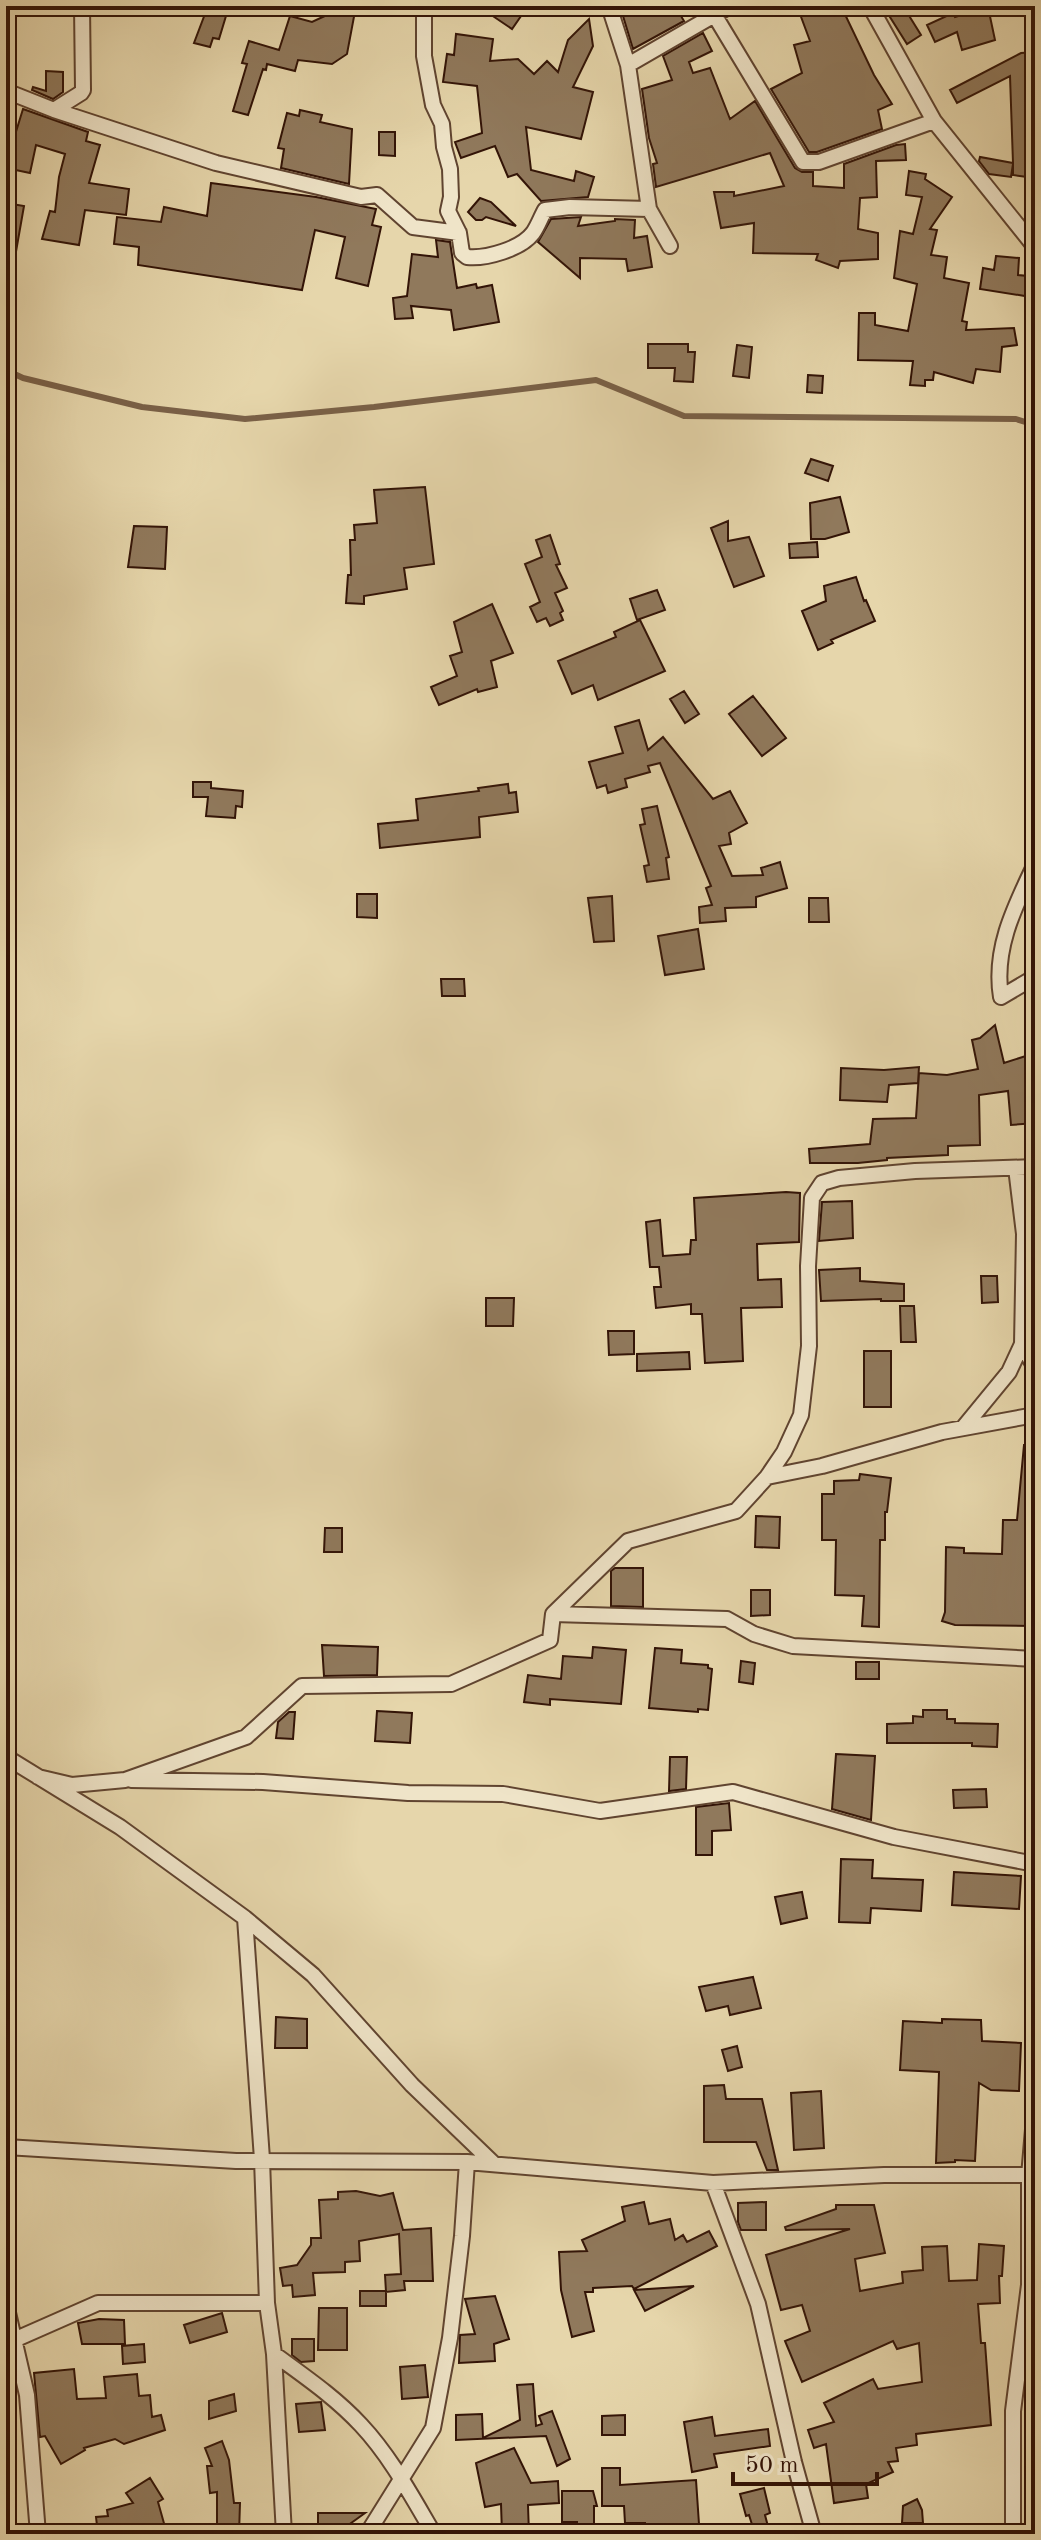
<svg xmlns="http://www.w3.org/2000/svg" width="1041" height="2540" viewBox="0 0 1041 2540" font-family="'Old Standard TT',serif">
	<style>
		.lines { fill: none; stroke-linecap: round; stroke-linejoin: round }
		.stream { stroke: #7a6148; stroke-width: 6 }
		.building { fill: #90795c; stroke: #331407; stroke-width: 2 }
		.minor-casing { stroke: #604430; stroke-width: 18 }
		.minor { stroke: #efe4c8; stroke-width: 14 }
	</style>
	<rect width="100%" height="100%" fill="#e6d6ab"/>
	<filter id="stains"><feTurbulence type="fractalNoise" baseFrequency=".0025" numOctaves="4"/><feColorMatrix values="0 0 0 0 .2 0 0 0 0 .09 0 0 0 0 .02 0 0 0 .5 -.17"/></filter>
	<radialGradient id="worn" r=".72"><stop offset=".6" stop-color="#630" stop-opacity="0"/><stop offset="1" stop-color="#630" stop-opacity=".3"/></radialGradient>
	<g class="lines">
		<path class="stream" d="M6 370 23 378 142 407 245 419 374 407 596 380 684 416 1016 419 1035 425"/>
	</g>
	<path class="building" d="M208 6H229L219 39 213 38 210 47 194 43Z
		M328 6H356L347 54 332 64 298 60 295 71 267 64 266 70 263 69 248 115 233 111 247 64 242 63 249 41 279 50 290 16 312 22 327 15Z
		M478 6H506L521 16 512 29Z
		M620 6H675L684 21 633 49Z
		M797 6H841L874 75 892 104 878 110 882 129 817 152H809L771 89 802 73 794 45 810 41Z
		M883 6H903L921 35 907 44Z
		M988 7 995 40 962 50 957 32 935 42 927 25 953 13 955 17Z
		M589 19 593 46 573 87 593 92 581 139 526 127 531 170 574 181 576 171 594 177 588 197 541 201 517 174 508 177 495 146 461 158 455 142 482 133 477 86 443 82 447 54 454 55 456 34 493 39 490 61 518 59 534 74 547 61 558 72 568 40Z
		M703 33 712 51 689 62 693 73 710 68 730 119 755 101 795 168 802 172H813V186L844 188V164L896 145 905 144 906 160 876 161 877 197 860 198 858 229 878 233V259L840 261 838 268 816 260 818 254 753 253 754 223 721 228 714 192H734V196L784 186 770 153 656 187 653 164 657 163 649 138 642 89 672 80 663 56Z
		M1035 52V178L1013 175V164L1011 177 989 174 979 161 980 157 1013 163 1010 76 957 103 950 90 1021 53Z
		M46 71 63 72V92L53 99 32 90 33 87 46 91Z
		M23 109 88 132 86 141 100 145 89 183 129 189 126 215 85 210 79 245 42 239 50 211 55 212 59 177 65 154 36 145 30 173 6 168V143L11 144 15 135Z
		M300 110 322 115 320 122 352 129 349 184 281 168 284 149 278 148 287 113 299 116Z
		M379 132H395V156L379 155Z
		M909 171 926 174 925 179 952 197 930 229 937 230 931 255 947 257 944 278 969 283 962 321 967 322 966 330 1014 328 1017 345 1002 347 1000 372 976 369 973 383 934 372 933 380H925V386L910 385 913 361 858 360 859 313H875V325L908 331 917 284 894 278 900 231 913 234 922 197 906 195Z
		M211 183 316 197 376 209 372 225 381 227 368 286 336 278 345 237 315 230 302 290 138 265 139 247 114 244 117 217 161 222 164 207 207 216Z
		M480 198 491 202 516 226 486 217 482 220H476L468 212Z
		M6 203 24 206 14 263 6 262Z
		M581 217 578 226 615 221V219L635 220 634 238 647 236 652 267 628 271 626 259 580 258V278L538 242 551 219Z
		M436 240 450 242 457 288 476 284 477 288 492 285 499 322 454 330 451 310 411 306 413 318 395 319 393 298 407 296 412 254 438 257Z
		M996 256 1019 258 1018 275 1028 276 1025 296 980 289 983 268 994 270Z
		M648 344H688V352H695L693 382 674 381 675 368H648Z
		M737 345 752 347 749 378 733 376Z
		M808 375 823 376 822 393 807 392Z
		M811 459 833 466 828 481 805 473Z
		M425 487 434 564 404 568 407 589 364 596V604L346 603 348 575H351L350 540H355L354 525 377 523 374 490Z
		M840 497 849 532 825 539H811L810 503Z
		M728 521V541L749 537 764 576 734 587 711 528Z
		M134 526 167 527 165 569 128 567Z
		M550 535 560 564 556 565 567 588 555 593 563 611 560 613 563 620 550 626 546 618 537 622 530 607 540 602 525 564 542 557 536 540Z
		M817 542 818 557 790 558 789 544Z
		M856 577 864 601 866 600 875 621 831 640 833 643 818 650 802 611 826 601 824 586Z
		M657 590 665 610 637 620 630 599Z
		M492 604 513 653 491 661 497 687 478 692 477 689 439 705 431 687 457 676 450 656 462 652 454 622Z
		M640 620 665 671 598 700 593 685 572 694 558 661 616 637 614 632Z
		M684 691 699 714 685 723 670 699Z
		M753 696 786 738 762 756 729 714Z
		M639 720 648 750 663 737 713 799 730 791 747 823 729 833 731 844 719 846 732 876 763 875 761 868 780 862 787 888 756 897V907L725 908 726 921 700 923 699 907 712 905 706 888 711 886 660 763 648 766 650 772 625 779 627 787 608 793 606 785 597 788 589 762 623 753 615 727Z
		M193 782H211V788L243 791 242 807 236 806 235 818 206 816 208 797H193Z
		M508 784 509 793 516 792 518 812 479 817 480 837 380 848 378 824 418 820 416 799 479 791 478 788Z
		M657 806 669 857 666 858 669 879 647 882 644 866 649 865 640 825 645 824 642 809Z
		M357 894H377V918L357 917Z
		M612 896 614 941 594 942 588 898Z
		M809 898H828L829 922H809Z
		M698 929 704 969 665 975 658 936Z
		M441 979H464L465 996H442Z
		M995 1025 1004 1063 1035 1053V1123L1011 1125 1008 1091 979 1095 980 1145 948 1146V1155L887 1158V1160L858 1163H810L809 1149 870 1144 873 1119 916 1118 919 1073 947 1075 978 1069 972 1040 980 1038Z
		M919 1067 918 1083 889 1085 887 1102 840 1100 841 1068 884 1070Z
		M786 1192 800 1193 799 1242 757 1244 758 1280 781 1279 782 1307 741 1308 743 1361 705 1363 702 1314H691V1304L656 1308 654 1287H661L659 1267H650L646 1222 660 1220 663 1256 690 1254 691 1240H696L694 1198Z
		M852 1201 853 1238 819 1241 822 1202Z
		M860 1268V1281L904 1284V1301H881V1299L821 1301 819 1270Z
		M981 1276H997L998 1302 982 1303Z
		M486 1298H514L513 1326H486Z
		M900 1306H914L916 1342H901Z
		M608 1331H634V1354L609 1355Z
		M864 1351H891V1407H864Z
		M689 1352 690 1369 637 1371V1354Z
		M1024 1445 1035 1446V1531H1031L1029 1573H1034L1033 1626 955 1625 942 1621 945 1612 946 1547 964 1548V1553L1002 1554 1003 1520H1017Z
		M860 1474 891 1478 887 1512H885V1540H880L879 1627 862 1626 864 1596 835 1595 836 1540H822V1494H834V1481L859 1480Z
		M756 1516 780 1517 779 1548 755 1547Z
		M325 1528H342V1552H324Z
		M615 1568H643V1607L611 1606V1571Z
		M751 1590H770V1615L751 1616Z
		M322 1645 378 1647 377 1675 324 1676Z
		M593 1647 626 1650 621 1704 550 1699V1705L524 1702 528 1675 561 1679 563 1656 592 1658Z
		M655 1648 682 1650 681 1663 708 1665V1668L712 1669 708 1710 698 1709V1712L649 1708Z
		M741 1661 755 1663 753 1684 739 1682Z
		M856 1662H879V1679H856Z
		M923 1710H947V1719H955V1723L998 1724 997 1747 972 1746V1743H887V1724L913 1723V1716L923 1717Z
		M377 1711 412 1713 410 1743 375 1741Z
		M289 1712H295L293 1739 276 1738 278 1722Z
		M836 1754 875 1756 871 1820 832 1809Z
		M670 1757H687L686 1789 669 1791Z
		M986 1789 987 1807 954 1808 953 1790Z
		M729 1803 731 1830 712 1831V1855H696V1807Z
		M841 1859 873 1860 872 1878 923 1880 921 1911 871 1908 870 1923 839 1922Z
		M954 1872 1021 1876 1019 1909 952 1905Z
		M802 1892 807 1918 781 1924 775 1897Z
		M753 1977 761 2008 730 2015 728 2006 706 2011 699 1987Z
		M276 2017 307 2019V2048H275Z
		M942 2019 981 2020 982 2041 1021 2043 1019 2091 991 2090 979 2083 975 2161 955 2160V2162L936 2163 939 2072 900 2070 903 2021 942 2023Z
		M737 2046 742 2067 728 2071 722 2050Z
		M724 2085 726 2099H762L778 2170H767L756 2142H704V2086Z
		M821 2091 824 2148 794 2150 791 2093Z
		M356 2191 380 2196 393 2193 403 2230 431 2228 433 2281H404L405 2290 386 2292 385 2275 401 2274 399 2234 359 2241 360 2261 345 2262V2272L313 2273 315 2295 293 2297 292 2285 283 2286 280 2268 297 2265 311 2245V2238H321L319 2200 338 2199V2192Z
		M644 2202 649 2224 670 2219 675 2240 683 2235 687 2242 709 2231 717 2246 634 2289 632 2286 593 2288V2292H585L594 2331 572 2337 561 2290 559 2252 587 2251 582 2240 625 2221 622 2207Z
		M766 2202V2230H741L738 2222V2203Z
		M836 2205H874L885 2253 855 2259 860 2291 903 2283 902 2272 923 2270 922 2247 947 2246 949 2281 977 2280 979 2244 1004 2246 1002 2276H999L1000 2303 978 2304 981 2343H985L991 2425 916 2434 917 2445 896 2448 898 2461 888 2462 893 2472 866 2484 868 2498 834 2503 826 2444 814 2448 808 2430 834 2422 824 2403 873 2379 878 2389 922 2382 919 2343 897 2349 893 2341 802 2382 785 2341 810 2331 802 2305 781 2310 766 2255 850 2229 786 2230 785 2227 836 2209Z
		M694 2286 645 2311 634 2290Z
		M360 2291H386V2306H360Z
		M495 2296 509 2339 494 2344 495 2361 459 2363 460 2335 475 2334 465 2299Z
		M319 2308H347V2350H318Z
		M222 2313 227 2332 190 2343 184 2325Z
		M99 2319 124 2320 125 2344H82L78 2323Z
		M292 2339H314V2361L301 2362 292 2355Z
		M144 2344 145 2362 123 2364 122 2346Z
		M425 2365 428 2397 402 2399 400 2367Z
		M74 2369 77 2399 106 2398 104 2377 137 2374 139 2396 150 2395 152 2417 161 2415 165 2430 124 2444 115 2439 84 2448 85 2450 61 2464 45 2436 40 2437 34 2373Z
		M533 2384 536 2426 542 2424 539 2416 552 2411 570 2459 557 2466 546 2436 456 2440V2415L482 2414 483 2438 520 2420 517 2385Z
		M234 2394 236 2411 209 2419V2401Z
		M321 2402 325 2430 299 2432 296 2404Z
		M625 2415V2435H602V2416Z
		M712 2417 715 2436 768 2429 770 2446 714 2454 717 2467 692 2472 684 2422Z
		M222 2441 229 2460 234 2503H240L239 2534H217V2492L210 2493 207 2466H212L205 2448Z
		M514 2448 531 2483 558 2481 559 2503 528 2505 529 2534H502L501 2504 485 2507 476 2463Z
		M602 2468H620V2485L696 2480 699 2524 645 2528V2523H625L624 2506H602Z
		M150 2478 163 2499 158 2502 167 2534H98L96 2517 108 2516 107 2510 133 2503 126 2493Z
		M764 2488 770 2513 765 2515 770 2534H755L749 2515 746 2516 740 2494Z
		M562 2491H593L597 2506H594V2530H577V2522H562Z
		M917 2499 922 2510 923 2523H902L903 2506Z
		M318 2513H365L340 2531H318Z"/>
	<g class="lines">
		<defs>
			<path id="minor" d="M424 6V56L433 105 442 124 444 147 450 169 451 197 448 211 459 233
				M609 6 628 65 649 209 670 246
				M709 6 803 162H819L934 121
				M870 6 934 121 1035 247
				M628 65 730 6
				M6 91 54 110 216 163 361 197 377 195 413 227 459 233 462 253 467 257C486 259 521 249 533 233 538 226 541 217 545 210L570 207 649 209
				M54 110 81 93 83 90 82 6
				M1031 241 1035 194
				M1035 864C1015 906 993 949 1001 997L1035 977
				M1022 1344 1035 1368
				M963 1428 1009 1372 1022 1344 1024 1234 1016 1168
				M767 1477 822 1466 942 1432 1035 1415
				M553 1614 727 1619 754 1634 793 1646 1035 1659
				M6 1757 120 1827 245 1918 313 1975 412 2085 493 2163
				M38 1777 72 1785 125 1780 246 1737 302 1686 451 1684 550 1640 553 1614 628 1541 736 1511 767 1477 784 1452 801 1415 809 1346 808 1266 812 1198 822 1183 839 1178 915 1171 1035 1167
				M131 1780 263 1782 408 1793 503 1794 600 1811 733 1792 894 1837 1035 1864
				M245 1918 262 2159 267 2303 274 2354 284 2534
				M6 2147 236 2161 467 2162 713 2183 884 2175H1035
				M713 2183 758 2304 794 2462 814 2534
				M6 2304 27 2395 38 2534
				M6 2338 14 2340 98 2303H267
				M274 2354C304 2376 335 2397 361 2425 391 2457 412 2497 434 2534
				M6 2533 9 2534
				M367 2534 433 2428 450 2338 462 2236 467 2162
				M1013 2534V2411L1029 2285V2176L1035 2106"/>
		</defs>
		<use href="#minor" class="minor-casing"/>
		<use href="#minor" class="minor"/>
	</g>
	<rect width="1041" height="2540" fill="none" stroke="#e6d6ab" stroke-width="32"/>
	<rect x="8" y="8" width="1025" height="2524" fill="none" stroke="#331407" stroke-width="4"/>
	<rect x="16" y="16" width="1009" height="2508" fill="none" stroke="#331407" stroke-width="2"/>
	<path d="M733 2472v12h144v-12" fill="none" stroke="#331407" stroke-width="4"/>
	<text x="745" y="2472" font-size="24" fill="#331407" stroke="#efe4c8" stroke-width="6" paint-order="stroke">50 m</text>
	<rect width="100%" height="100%" filter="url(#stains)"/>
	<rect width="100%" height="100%" fill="url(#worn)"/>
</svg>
